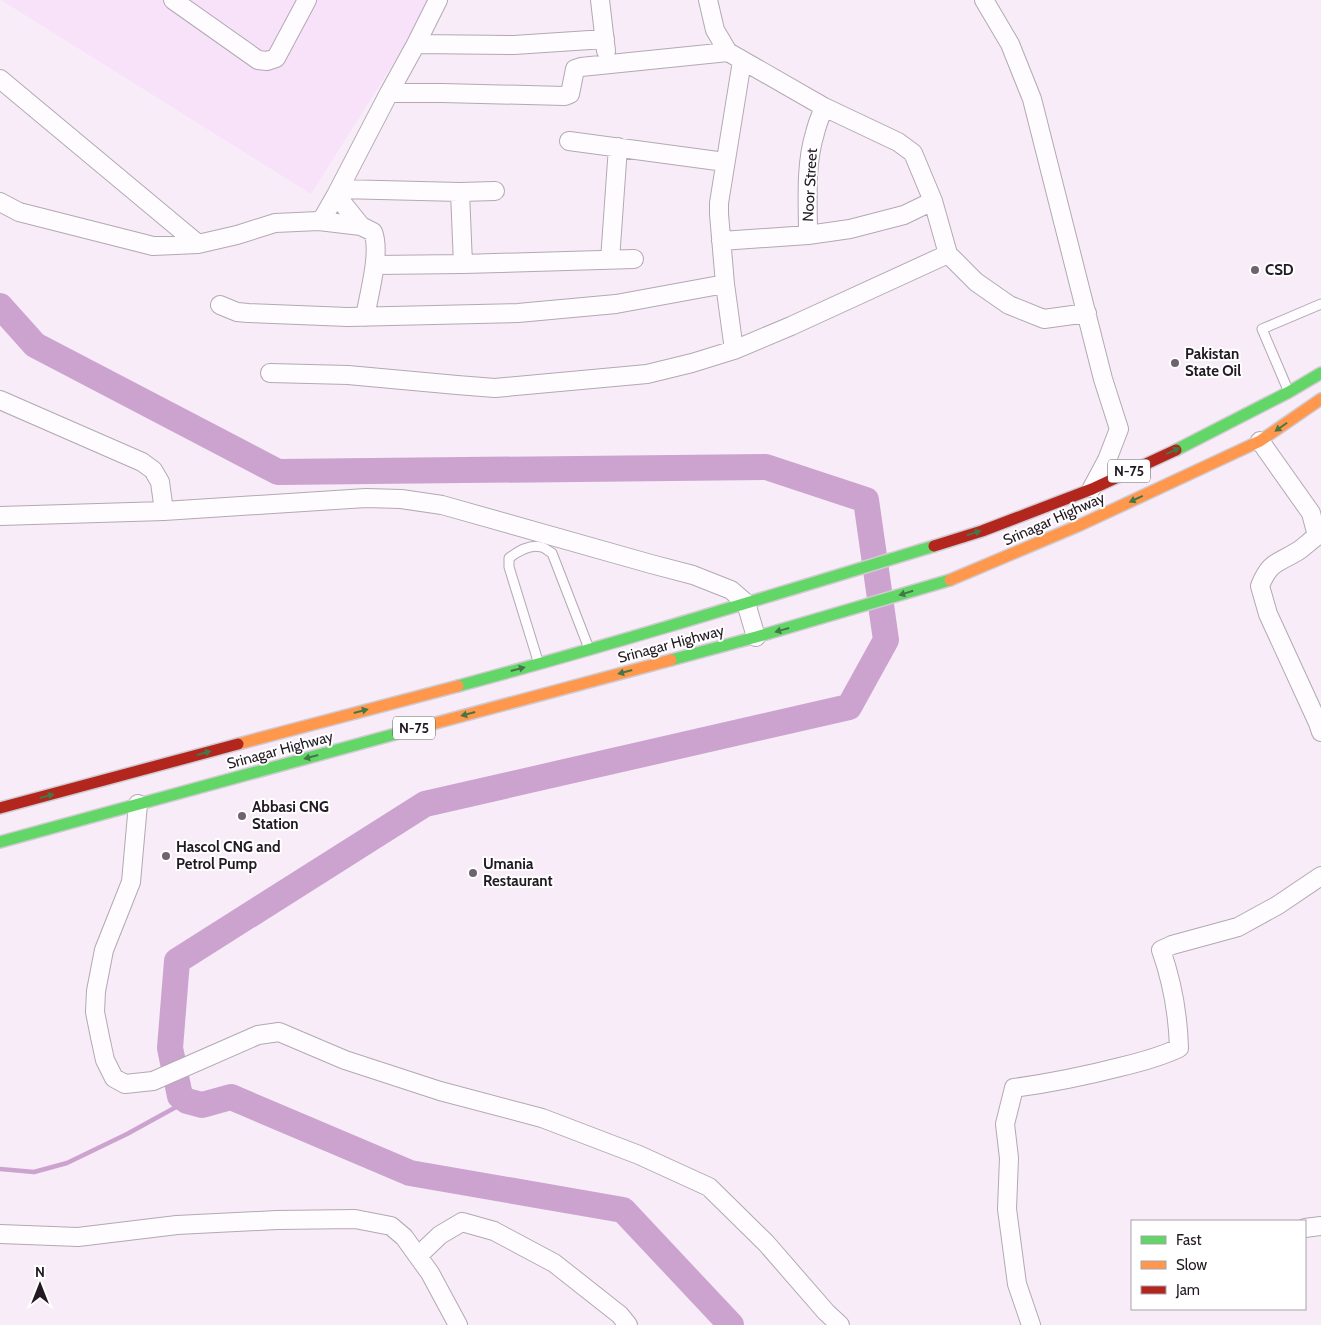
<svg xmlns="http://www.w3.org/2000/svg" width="1321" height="1325" viewBox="0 0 1321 1325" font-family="Cabin,sans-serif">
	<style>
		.built { fill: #f8e2fa }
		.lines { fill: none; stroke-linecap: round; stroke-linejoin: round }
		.stream { stroke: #cca2cf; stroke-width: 4.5 }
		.river { stroke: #cca2cf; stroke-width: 26 }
		.lane-casing { stroke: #b2a9b3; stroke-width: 11 }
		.street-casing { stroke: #b2a9b3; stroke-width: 20 }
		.fast-casing { stroke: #d0cad1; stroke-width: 14 }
		.slow-casing { stroke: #d0cad1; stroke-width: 14 }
		.jam-casing { stroke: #d0cad1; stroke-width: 14 }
		.lane { stroke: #fefcfe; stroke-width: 9 }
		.street { stroke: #fefcfe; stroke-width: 18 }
		.fast { stroke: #63d668; stroke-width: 11 }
		.slow { stroke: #ff974d; stroke-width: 11 }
		.jam { stroke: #b3261e; stroke-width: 11 }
		.oneway { fill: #437846 }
		.poi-dot { fill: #6d646e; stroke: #fff; stroke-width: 2 }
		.labels { text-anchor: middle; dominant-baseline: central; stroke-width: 4; stroke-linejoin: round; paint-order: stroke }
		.shield { fill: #fff; stroke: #655f66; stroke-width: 1 }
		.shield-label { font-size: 14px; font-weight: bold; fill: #231a24 }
		.street-label { font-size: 15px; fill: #231a24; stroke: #fff }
		.poi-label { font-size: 15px; font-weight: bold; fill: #231a24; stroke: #fff; text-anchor: start }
	</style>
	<rect width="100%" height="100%" fill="#f7ecf8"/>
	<path class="built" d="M1 0H433L311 194Z"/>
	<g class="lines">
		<path class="stream" d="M0 1169 34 1172 67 1163 127 1134 187 1101"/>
		<path class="river" d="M0 306 35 345 278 472 766 467 866 500 886 640 849 707 425 804 177 961 170 1048 180 1096 187 1101 202 1105 231 1097 410 1173 623 1210 731 1325"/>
		<defs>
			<path id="lane" d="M1288 390 1262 329 1321 304
				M538 661 509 567V558C517 552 530 544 541 547 544 547 548 551 552 553L588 646"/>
			<path id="street" d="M173 0 258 60 267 61 276 58 307 0
				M600 0 606 51
				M708 0 715 30 728 52 824 107 898 142 913 153 933 201 948 254 976 282 1009 305 1044 319 1087 313
				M984 0 1010 44 1032 99 1103 379 1119 429 1107 460 1092 488
				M416 44 514 45 605 39
				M0 79 198 244
				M389 93H442L565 96 570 94 575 69 581 67 728 52
				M569 141 725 162
				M340 189 460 192 495 191
				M460 192 463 264
				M0 202 19 212 153 246 198 244 237 235 275 223 319 221 324 216 336 195
				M319 221 361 226
				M808 235C808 202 805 165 815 133 817 124 821 115 824 107
				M721 241 808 235 850 229 904 215 933 201
				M610 260 618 147
				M375 265 463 264 634 259
				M220 305 237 312 248 313 348 317 518 313 616 304 725 284
				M365 317C369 294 381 252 373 232L361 226 336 195 389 93 416 44 438 0
				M734 350 725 284 719 214V203L742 61
				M270 373 348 375 457 385 495 388 647 374 692 363 734 350 791 326 948 254
				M0 400 142 462 153 470 160 482 164 511
				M1260 441 1311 513 1317 536C1310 541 1304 547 1298 551 1277 564 1270 561 1260 586L1268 614 1318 723 1321 732
				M0 516 164 511 366 498 401 499 442 505 651 564 693 575 731 590 746 603 756 637
				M138 804 131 882 104 950 96 991 95 1012 100 1037 105 1060 114 1078 125 1084 153 1081 258 1035 279 1032 345 1060 440 1091 542 1118 639 1155 709 1187 766 1243 826 1312 840 1325
				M1305 1228 1321 1226
				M0 1234 78 1237 177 1225 277 1220 355 1219 391 1226 404 1237 430 1273 458 1325
				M418 1256 440 1235 462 1222 494 1231 554 1263 620 1315 628 1325
				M1031 1325 1017 1284 1007 1209 1009 1158 1005 1124 1014 1088C1050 1083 1085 1076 1120 1067 1141 1062 1160 1057 1179 1048 1178 1015 1172 981 1161 950L1172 945 1238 927 1278 905 1321 876"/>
			<path id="fast" d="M1176 450 1289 392 1321 373
				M671 660 756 637 950 580
				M458 686C618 643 776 594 934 546
				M0 842 432 724"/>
			<path id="slow" d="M950 580 1080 525 1260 441 1321 399
				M432 724 671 660
				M238 744 458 686"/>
			<path id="jam" d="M934 546 982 531 1092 489 1176 450
				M0 808 238 744"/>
		</defs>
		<use href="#lane" class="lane-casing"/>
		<use href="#street" class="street-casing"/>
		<use href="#fast" class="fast-casing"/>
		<use href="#slow" class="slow-casing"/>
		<use href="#jam" class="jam-casing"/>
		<use href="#lane" class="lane"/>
		<use href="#street" class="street"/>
		<use href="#fast" class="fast"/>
		<use href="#slow" class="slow"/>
		<use href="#jam" class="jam"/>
	</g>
	<defs><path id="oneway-solid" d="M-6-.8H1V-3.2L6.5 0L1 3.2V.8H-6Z" transform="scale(1.25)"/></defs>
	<g class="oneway">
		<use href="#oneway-solid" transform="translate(1281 427) rotate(145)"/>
		<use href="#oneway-solid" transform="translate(1173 451) rotate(-25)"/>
		<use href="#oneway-solid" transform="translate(1136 499) rotate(155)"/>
		<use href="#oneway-solid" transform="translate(974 533) rotate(-17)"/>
		<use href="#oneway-solid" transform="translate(906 593) rotate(163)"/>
		<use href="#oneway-solid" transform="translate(782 630) rotate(164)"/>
		<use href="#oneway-solid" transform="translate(518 669) rotate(-15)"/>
		<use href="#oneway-solid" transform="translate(625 672) rotate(165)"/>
		<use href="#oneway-solid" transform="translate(361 711) rotate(-15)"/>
		<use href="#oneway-solid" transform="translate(468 714) rotate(165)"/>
		<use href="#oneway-solid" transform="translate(204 753) rotate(-15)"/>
		<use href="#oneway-solid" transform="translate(311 757) rotate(165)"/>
		<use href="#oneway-solid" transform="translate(47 796) rotate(-15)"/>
	</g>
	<g class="poi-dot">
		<circle cx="1255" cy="270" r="5"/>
		<circle cx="1175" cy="363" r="5"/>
		<circle cx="242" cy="816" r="5"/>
		<circle cx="166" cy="856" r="5"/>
		<circle cx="473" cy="873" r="5"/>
	</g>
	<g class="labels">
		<g class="shield">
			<rect x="1108" y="459.5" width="42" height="23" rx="4"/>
			<rect x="393" y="716.5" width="42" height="23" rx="4"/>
		</g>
		<g class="shield-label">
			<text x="1129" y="471">N-75</text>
			<text x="414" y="728">N-75</text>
		</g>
		<g class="street-label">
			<text transform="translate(810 185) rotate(-87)">Noor Street</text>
			<text transform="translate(1054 519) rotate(-24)">Srinagar Highway</text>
			<text transform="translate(671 644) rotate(-15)">Srinagar Highway</text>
			<text transform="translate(280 750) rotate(-15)">Srinagar Highway</text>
		</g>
		<g class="poi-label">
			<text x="1265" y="270">CSD</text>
			<text x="1185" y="354">Pakistan<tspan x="1185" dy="17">State Oil</tspan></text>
			<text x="252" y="807">Abbasi CNG<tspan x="252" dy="17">Station</tspan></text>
			<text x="176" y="847">Hascol CNG and<tspan x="176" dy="17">Petrol Pump</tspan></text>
			<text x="483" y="864">Umania<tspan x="483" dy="17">Restaurant</tspan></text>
		</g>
	</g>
	<rect x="1131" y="1220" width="175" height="90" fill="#ffffff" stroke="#a7a3a7"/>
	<rect x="1141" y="1236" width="25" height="8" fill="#63d668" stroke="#a7a3a7"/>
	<text x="1176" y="1245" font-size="15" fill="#231a24">Fast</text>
	<rect x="1141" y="1261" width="25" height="8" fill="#ff974d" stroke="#a7a3a7"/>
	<text x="1176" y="1270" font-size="15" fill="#231a24">Slow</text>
	<rect x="1141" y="1286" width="25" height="8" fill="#b3261e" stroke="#a7a3a7"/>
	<text x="1176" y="1295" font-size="15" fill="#231a24">Jam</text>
	<g transform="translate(40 1285)" stroke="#ffffff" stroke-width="4" paint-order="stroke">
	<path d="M0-4L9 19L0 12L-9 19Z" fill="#231a24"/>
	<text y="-8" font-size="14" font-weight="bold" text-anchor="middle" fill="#231a24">N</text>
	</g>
</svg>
